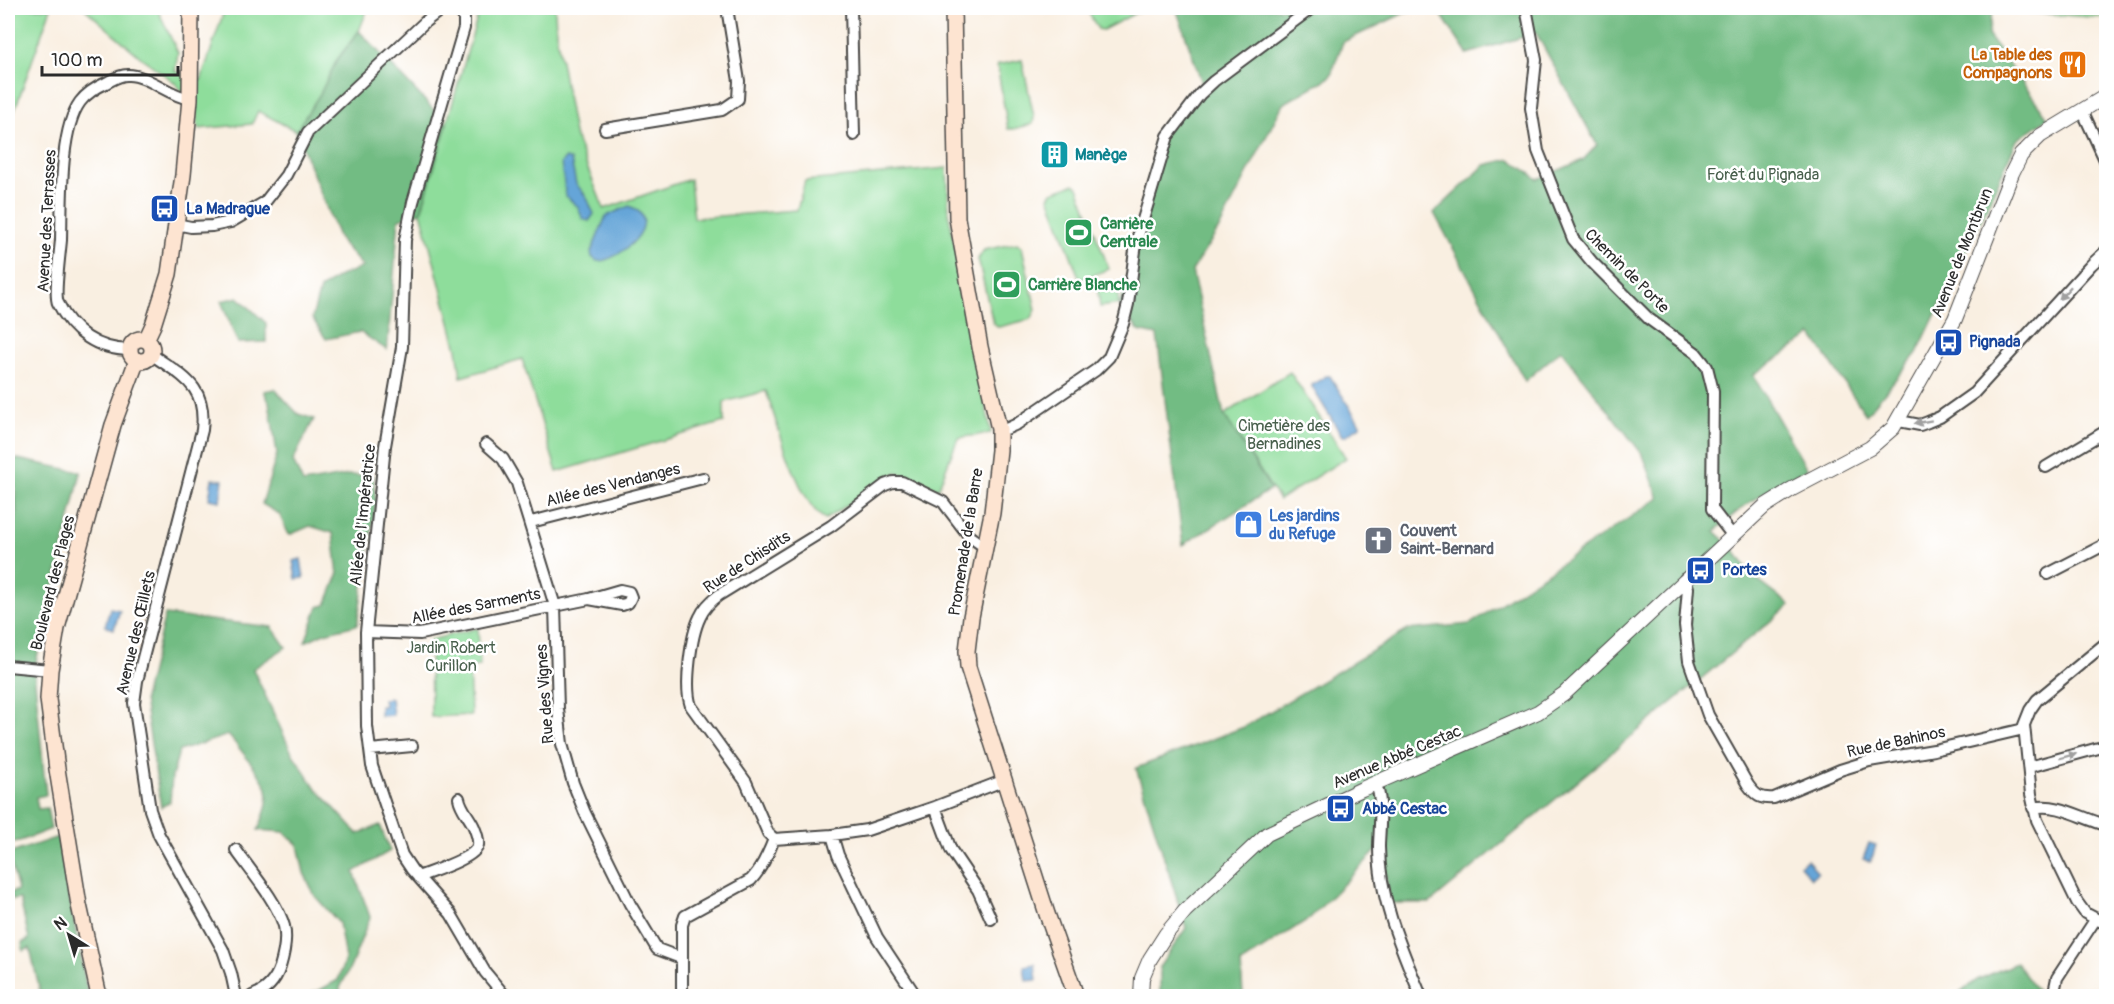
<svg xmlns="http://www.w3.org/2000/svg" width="2114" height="1004" viewBox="0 0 2114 1004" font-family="Pangolin,sans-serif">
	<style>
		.green { fill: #8edd9b; stroke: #5c8463; stroke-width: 1.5 }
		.forest { fill: #72bc83; stroke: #4e7457; stroke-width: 1.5 }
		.water { fill: #65a5d8; stroke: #486882; stroke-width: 1.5 }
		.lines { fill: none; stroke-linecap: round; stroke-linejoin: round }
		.minor-casing { stroke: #4a4846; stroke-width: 14 }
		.tertiary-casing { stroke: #4a4846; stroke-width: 16 }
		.secondary-casing { stroke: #4a4846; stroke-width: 18 }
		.minor { stroke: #fff; stroke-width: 10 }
		.tertiary { stroke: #fff; stroke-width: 14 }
		.secondary { stroke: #fde4d1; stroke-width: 15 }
		.oneway { fill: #a0a0a0 }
		.labels { text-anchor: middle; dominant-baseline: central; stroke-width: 5; stroke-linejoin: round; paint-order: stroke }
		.food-label { font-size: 16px; font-weight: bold; fill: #c56008; stroke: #fff; text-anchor: end }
		.culture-label { font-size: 16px; font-weight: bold; fill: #0d838f; stroke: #fff; text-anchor: start }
		.park-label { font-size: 16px; fill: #49604d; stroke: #fff }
		.transit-label { font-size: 16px; font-weight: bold; fill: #164399; stroke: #fff; text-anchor: start }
		.street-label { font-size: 16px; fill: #2b2b2b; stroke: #fff }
		.leisure-label { font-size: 16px; font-weight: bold; fill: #27864d; stroke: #fff; text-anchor: start }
		.shop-label { font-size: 16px; font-weight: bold; fill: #366cbe; stroke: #fff; text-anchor: start }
		.worship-label { font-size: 16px; font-weight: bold; fill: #5b616d; stroke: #fff; text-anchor: start }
	</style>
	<rect width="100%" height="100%" fill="#fff"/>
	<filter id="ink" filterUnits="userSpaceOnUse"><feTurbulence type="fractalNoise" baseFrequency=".0167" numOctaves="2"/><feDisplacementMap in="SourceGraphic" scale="12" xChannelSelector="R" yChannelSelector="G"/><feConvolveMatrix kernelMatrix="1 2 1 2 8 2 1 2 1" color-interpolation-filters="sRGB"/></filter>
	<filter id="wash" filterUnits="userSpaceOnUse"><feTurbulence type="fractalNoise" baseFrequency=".008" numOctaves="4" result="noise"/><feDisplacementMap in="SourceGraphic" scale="24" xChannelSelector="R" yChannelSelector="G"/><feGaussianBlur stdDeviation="1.35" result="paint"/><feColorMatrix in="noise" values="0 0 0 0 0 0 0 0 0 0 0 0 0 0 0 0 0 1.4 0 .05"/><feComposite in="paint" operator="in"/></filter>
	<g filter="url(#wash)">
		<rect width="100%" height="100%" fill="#f9efe1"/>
		<path class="green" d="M8 8H51L8 129Z
			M84 8H157L178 53 175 71 201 80 225 8H368L359 31 337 60 320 94 296 131 258 111 252 124 198 129 196 107 174 82 139 56Z
			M480 8H555L556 33 574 134 604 209 690 179 694 218 797 210 805 181 947 168 949 216 991 433 958 438 938 489 897 472 826 519C800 509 776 419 766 391L724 402V422L557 472 522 359 461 377 457 349 421 212Z
			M1086 8H1145L1103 30 1098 29Z
			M1997 8H2106V18L2005 11 1997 10Z
			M1022 60 1034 117 1033 124 1014 129H1008L997 65Z
			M1074 184 1078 187 1109 269 1080 280 1049 197 1052 192Z
			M1017 243 1022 247 1036 310 1031 319 999 327 993 323 978 259 984 250Z
			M1116 283 1119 304 1100 307 1097 285Z
			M1290 372 1346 458 1279 500 1224 415Z
			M8 474 10 475 17 516 8 551Z
			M478 628 480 666 469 667 471 715 431 717 430 640Z"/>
		<path class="forest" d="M1176 8H1415L1343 42 1330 77 1283 104 1220 227 1192 271 1224 415 1271 489 1183 545 1157 335 1139 331 1120 306 1164 130 1202 83Z
			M1437 8H1993L1988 35 2048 118 2017 140 1983 216 1917 353 1866 415 1812 335 1753 375 1807 469C1774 485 1742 505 1715 531L1733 548 1752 576 1790 605 1430 903H1390L1381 846 1310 918 1241 963 1243 996H1160V966L1186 928 1136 768 1244 727 1408 630 1470 624 1659 498 1643 455 1561 350 1525 381 1434 213 1485 165 1510 159 1538 179 1583 160 1597 145 1536 33 1467 54Z
			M359 31 447 124 421 212 399 219 387 350 360 332 326 339 312 318 320 289 340 276 363 267 339 239 296 131 320 94 337 60Z
			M238 297 266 323V342L238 343 221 301Z
			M275 389 298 414 314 419 293 461 303 483 349 475 373 476 376 501 357 625 324 633 305 642 318 607 326 605 338 575 333 533 310 526 289 535 279 514 262 504 277 454 269 402 264 391Z
			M8 457 81 472 35 666 8 661V548L17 516 15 486 8 474Z
			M165 615 272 627 286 647 253 669 292 753 315 787 358 834 380 825 390 851 354 872 370 917 351 966 340 988 341 996H303L318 991 338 980 345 959 339 923 315 896 304 873 298 845 284 832 258 830C263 818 270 802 267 789 264 778 237 745 228 735L179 751 172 777 170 802 161 807 144 699Z
			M8 669 34 670 46 795 36 797 38 809 47 808 51 829 20 841 8 843Z
			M58 837 88 996H41L30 948 23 951 22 943 29 939 20 899 12 900 10 893 18 890 10 860H8V854Z
			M2016 963 2041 996H1956L1977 980Z"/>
		<path class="water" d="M566 158 571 160 576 184 586 196 594 214 589 221 583 219 577 206 566 196 561 163Z
			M629 206C668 220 619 262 597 261L592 257 591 252 606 216Z
			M1326 376H1330L1360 424V426L1345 436H1342L1312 387V385Z
			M212 479 223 480 220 501 209 499Z
			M301 559 304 578 296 579 293 561Z
			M110 608 120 610 114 629 105 626Z
			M391 698 393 715 380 716V706H384L383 699Z
			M1869 843 1876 845 1871 862 1863 859Z
			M1807 860 1818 872 1811 878 1800 865Z
			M1035 964 1037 980 1026 981 1024 966Z"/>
	</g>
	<g filter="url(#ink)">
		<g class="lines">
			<defs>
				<path id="minor" d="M458 8 464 18V28L413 202 405 240 402 347 385 446 366 632 367 726 372 766 402 855 412 870 451 914 485 972 505 996
					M851 8 854 135
					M1526 8 1536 60 1531 108 1538 151 1573 239 1592 262 1649 319 1696 353 1707 367 1713 391 1712 509 1732 535
					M2082 110 2106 162
					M605 129 722 110 738 99 739 81 727 8
					M176 224 191 227 212 226 231 222 265 202 286 175 308 132 426 21 443 8
					M130 350C98 350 72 332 58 303 54 295 60 253 61 240 62 204 59 131 80 102 86 94 97 87 106 83 112 80 119 75 127 75 147 74 169 96 190 99
					M151 354C183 377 207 385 202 430L137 681 134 703 150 810 159 835 223 950 231 973 236 996
					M1899 421 1920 425 1928 422 1940 417 1974 393 2091 265 2106 251
					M999 429H1006L1017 424 1096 370 1109 357 1123 324 1128 304 1136 243 1168 136 1200 94 1214 81 1312 8
					M486 444 503 459 517 483 555 606 558 709 562 744 573 783 585 813 630 904 657 949 681 958
					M2046 467 2106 431
					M531 522 703 478
					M2048 574 2106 544
					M1685 579 1688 588 1685 625 1689 661 1708 715 1748 785C1756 796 1760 799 1774 798L1840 770 1869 761 1934 750 2024 729
					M366 632 420 634 589 599 620 590 629 592 631 597 628 603 622 605 589 599
					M2106 643 2037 700 2030 710 2024 725 2031 794 2037 820 2077 902 2085 913 2106 924
					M8 666 50 670
					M370 750 412 746
					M2029 767 2106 746
					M1375 784C1384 797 1379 831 1379 847 1379 899 1402 950 1421 996
					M935 807 951 850 978 890 991 919
					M2033 808C2059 802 2082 819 2106 825
					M832 835 838 855 877 937 916 996
					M774 839 768 833 746 782 691 706C684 687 691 635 700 617 704 608 711 601 719 595L831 526 885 485 893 482H902L943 502 969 536 986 548
					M236 850C250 870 278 903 284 926 287 939 284 954 280 967 275 982 266 991 252 996
					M418 877C430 872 476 858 478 845 479 839 476 832 474 827 469 816 461 809 459 798
					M682 996V925L685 916 751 880C762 868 768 855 774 839L832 835 867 830 935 807 1005 780
					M2055 996 2054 992 2057 978 2095 920"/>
				<path id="tertiary" d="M1141 996 1142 978 1150 959 1166 934 1185 911 1267 834 1362 789 1538 712 1564 694 1765 506 1792 489 1870 448 1893 428 1955 319 2012 173 2021 155 2040 136 2106 96"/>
				<path id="secondary" d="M953 8 957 218 980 347 999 429V450L992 513 971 617 967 651 968 667 1047 914 1076 996
					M130 350a11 11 0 1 1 22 0a11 11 0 1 1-22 0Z
					M146 340 153 325 169 274 183 175 190 99 191 8
					M99 996 79 905 57 769 48 699 50 670 57 628 113 425 137 360"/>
			</defs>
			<use href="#minor" class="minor-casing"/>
			<use href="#tertiary" class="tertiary-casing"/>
			<use href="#secondary" class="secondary-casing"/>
			<use href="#minor" class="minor"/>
			<use href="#tertiary" class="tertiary"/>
			<use href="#secondary" class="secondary"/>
		</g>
		<defs><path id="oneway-solid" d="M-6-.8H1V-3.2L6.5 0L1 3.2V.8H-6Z" transform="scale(1.5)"/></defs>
		<g class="oneway">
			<use href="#oneway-solid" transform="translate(2065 293) rotate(132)"/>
			<use href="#oneway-solid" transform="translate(1923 422) rotate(170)"/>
			<use href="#oneway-solid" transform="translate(2068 756) rotate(-15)"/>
		</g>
	</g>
	<defs>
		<symbol id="restaurant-square" viewBox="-11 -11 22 22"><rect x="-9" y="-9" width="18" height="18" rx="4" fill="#e8710a" stroke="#fff"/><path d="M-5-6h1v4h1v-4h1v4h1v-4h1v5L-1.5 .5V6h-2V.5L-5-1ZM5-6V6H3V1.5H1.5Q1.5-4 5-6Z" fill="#fff"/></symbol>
		<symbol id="building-square" viewBox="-11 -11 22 22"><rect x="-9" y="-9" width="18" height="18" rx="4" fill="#0f9aa8" stroke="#fff"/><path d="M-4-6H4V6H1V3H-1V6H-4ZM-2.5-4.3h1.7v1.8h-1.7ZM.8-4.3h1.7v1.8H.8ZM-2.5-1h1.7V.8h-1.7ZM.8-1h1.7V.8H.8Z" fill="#fff"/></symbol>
		<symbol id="bus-square" viewBox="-11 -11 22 22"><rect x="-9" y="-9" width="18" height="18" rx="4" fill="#1a4fb4" stroke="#fff"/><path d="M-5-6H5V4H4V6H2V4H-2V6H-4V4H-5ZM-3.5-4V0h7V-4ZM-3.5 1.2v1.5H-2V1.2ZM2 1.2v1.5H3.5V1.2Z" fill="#fff"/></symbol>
		<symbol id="stadium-square" viewBox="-11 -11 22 22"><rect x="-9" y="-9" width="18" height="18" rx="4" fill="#2e9e5b" stroke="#fff"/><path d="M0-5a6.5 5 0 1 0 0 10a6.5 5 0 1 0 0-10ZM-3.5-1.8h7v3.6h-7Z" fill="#fff"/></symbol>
		<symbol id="shop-square" viewBox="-11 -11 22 22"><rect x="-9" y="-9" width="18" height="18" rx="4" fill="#3f7fe0" stroke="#fff"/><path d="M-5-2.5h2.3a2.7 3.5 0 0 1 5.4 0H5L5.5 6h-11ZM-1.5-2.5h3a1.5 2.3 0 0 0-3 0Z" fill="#fff"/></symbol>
		<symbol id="church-square" viewBox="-11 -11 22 22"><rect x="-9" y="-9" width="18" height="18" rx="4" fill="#6b7280" stroke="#fff"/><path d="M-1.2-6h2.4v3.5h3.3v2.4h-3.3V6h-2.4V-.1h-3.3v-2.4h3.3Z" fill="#fff"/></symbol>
	</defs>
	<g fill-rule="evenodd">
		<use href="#restaurant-square" x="2056" y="48" width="33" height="33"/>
		<use href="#building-square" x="1038" y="138" width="33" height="33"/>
		<use href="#bus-square" x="148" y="192" width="33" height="33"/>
		<use href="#stadium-square" x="1062" y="216" width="33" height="33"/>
		<use href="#stadium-square" x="990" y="268" width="33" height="33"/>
		<use href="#bus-square" x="1932" y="326" width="33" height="33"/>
		<use href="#shop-square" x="1232" y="508" width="33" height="33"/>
		<use href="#church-square" x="1362" y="524" width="33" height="33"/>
		<use href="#bus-square" x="1684" y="554" width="33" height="33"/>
		<use href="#bus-square" x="1324" y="792" width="33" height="33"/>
	</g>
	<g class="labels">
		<g class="food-label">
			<text x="2052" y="55">La Table des<tspan x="2052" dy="18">Compagnons</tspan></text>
		</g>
		<g class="culture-label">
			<text x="1075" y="155">Manège</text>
		</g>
		<g class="park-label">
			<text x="1763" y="175">Forêt du Pignada</text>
			<text x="1284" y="426">Cimetière des<tspan x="1284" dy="18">Bernadines</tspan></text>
			<text x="451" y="648">Jardin Robert<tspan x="451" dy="18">Curillon</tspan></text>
		</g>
		<g class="transit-label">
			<text x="186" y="209">La Madrague</text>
			<text x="1969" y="342">Pignada</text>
			<text x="1722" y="570">Portes</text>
			<text x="1362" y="809">Abbé Cestac</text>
		</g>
		<g class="street-label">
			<text transform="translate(47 221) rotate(-87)">Avenue des Terrasses</text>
			<text transform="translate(1962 253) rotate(-68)">Avenue de Montbrun</text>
			<text transform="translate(1627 271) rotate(45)">Chemin de Porte</text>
			<text transform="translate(613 485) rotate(-14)">Allée des Vendanges</text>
			<text transform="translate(363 515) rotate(-84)">Allée de l'Impératrice</text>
			<text transform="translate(966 542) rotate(-81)">Promenade de la Barre</text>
			<text transform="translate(747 562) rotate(-33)">Rue de Chisdits</text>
			<text transform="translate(53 583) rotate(-76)">Boulevard des Plages</text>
			<text transform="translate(476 606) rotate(-11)">Allée des Sarments</text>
			<text transform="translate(136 633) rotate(-77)">Avenue des Œillets</text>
			<text transform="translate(545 694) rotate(-94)">Rue des Vignes</text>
			<text transform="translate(1896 742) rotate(-12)">Rue de Bahinos</text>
			<text transform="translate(1397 757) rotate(-23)">Avenue Abbé Cestac</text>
		</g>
		<g class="leisure-label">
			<text x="1100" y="224">Carrière<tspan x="1100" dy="18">Centrale</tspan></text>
			<text x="1028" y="285">Carrière Blanche</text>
		</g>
		<g class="shop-label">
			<text x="1269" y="516">Les jardins<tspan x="1269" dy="18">du Refuge</tspan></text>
		</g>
		<g class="worship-label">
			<text x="1400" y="531">Couvent<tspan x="1400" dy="18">Saint-Bernard</tspan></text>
		</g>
	</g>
	<rect width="2114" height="1004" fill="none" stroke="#fff" stroke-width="30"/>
	<g transform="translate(69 935) rotate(323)" stroke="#ffffff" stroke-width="4.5" paint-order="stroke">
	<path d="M0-4.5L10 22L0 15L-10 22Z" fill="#2b2b2b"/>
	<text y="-9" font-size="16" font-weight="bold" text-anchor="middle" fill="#2b2b2b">N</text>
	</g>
	<path d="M42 66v9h136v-9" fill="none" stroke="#2b2b2b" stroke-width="3"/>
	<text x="51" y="66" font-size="18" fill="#2b2b2b" stroke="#ffffff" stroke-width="4.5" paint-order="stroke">100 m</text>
</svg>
